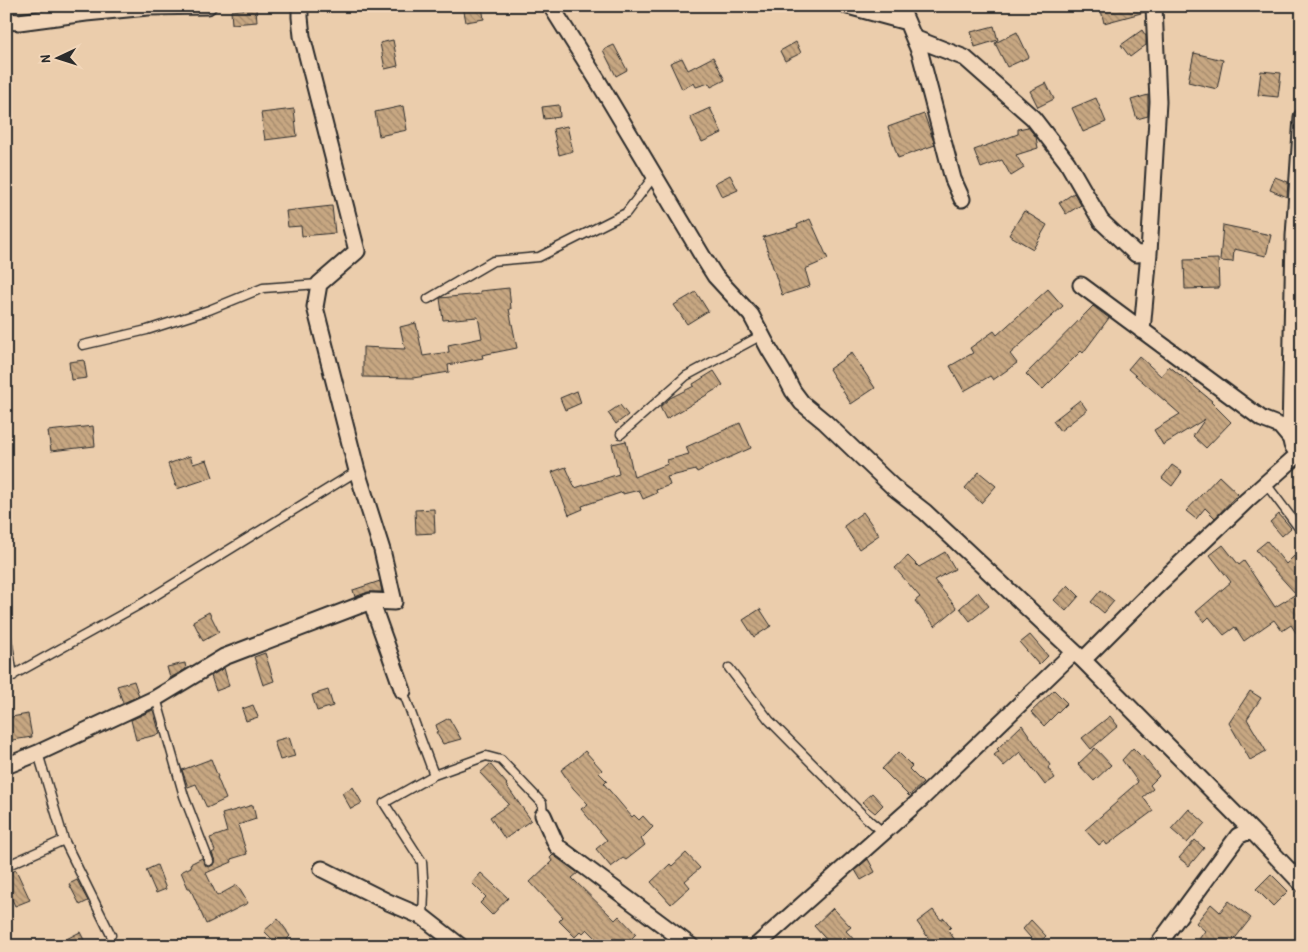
<svg xmlns="http://www.w3.org/2000/svg" width="1308" height="952" viewBox="0 0 1308 952" font-family="'Patrick Hand',sans-serif">
	<style>
		.building { fill: url(#building-back-hatch); stroke: #2b2b2b }
		.lines { fill: none; stroke-linecap: round; stroke-linejoin: round }
		.lane-casing { stroke: #2b2b2b; stroke-width: 11 }
		.street-casing { stroke: #2b2b2b; stroke-width: 19 }
		.lane { stroke: #f2d6b9; stroke-width: 8 }
		.street { stroke: #f2d6b9; stroke-width: 15 }
	</style>
	<defs>
		<pattern id="building-back-hatch" width="6" height="6" patternUnits="userSpaceOnUse" patternTransform="scale(1.25)"><rect width="6" height="6" fill="#c7a782"/><path d="M-1 5l2 2M0 0l6 6M5-1l2 2" fill="none" stroke="#a2886b"/></pattern>
	</defs>
	<rect width="100%" height="100%" fill="#ebcdac"/>
	<filter id="ink" filterUnits="userSpaceOnUse"><feTurbulence type="fractalNoise" baseFrequency=".02" numOctaves="2"/><feDisplacementMap in="SourceGraphic" scale="10" xChannelSelector="R" yChannelSelector="G"/><feConvolveMatrix kernelMatrix="1 2 1 2 8 2 1 2 1" color-interpolation-filters="sRGB"/></filter>
	<g filter="url(#ink)">
		<path class="building" d="M463 6H482L484 19 466 22Z
			M1100 6H1145V12L1104 23Z
			M256 8 257 22 232 24 231 11Z
			M994 26 998 40 975 47 971 32Z
			M1142 30 1146 36V45L1130 57 1121 45Z
			M1017 32 1029 57 1007 67 995 43Z
			M393 40 398 66 385 69 380 43Z
			M796 42 801 53 785 61 780 51Z
			M614 45 627 70 616 76 603 50Z
			M1194 53 1223 60 1217 89 1188 82Z
			M713 57 725 80 711 87 709 83 696 87 694 83 682 89 670 63 682 58 688 70Z
			M1261 71 1281 73 1278 97 1258 95Z
			M1046 83 1054 99 1038 107 1030 91Z
			M1148 95V116L1137 119 1131 100Z
			M1096 98 1106 122 1083 132 1072 108Z
			M559 105 560 117 544 119 542 107Z
			M403 106 407 130 379 136 375 112Z
			M710 108 722 133 702 142 690 117Z
			M294 109 297 136 265 140 261 113Z
			M924 114 935 145 898 158 888 127Z
			M567 126 573 151 559 155 553 129Z
			M1028 127 1036 137 1038 148 1016 155 1024 168 1011 176 1002 160 981 168 974 150 1018 134V129Z
			M730 175 738 190 722 197 715 183Z
			M1275 177 1288 182 1287 197 1270 190Z
			M1074 193 1081 205 1066 214 1059 203Z
			M332 206 335 233 302 236 301 226 288 227 286 211Z
			M1024 211 1047 225 1033 249 1009 235Z
			M810 219 828 259 805 269 810 286 782 295 763 237 798 227 797 225Z
			M1223 225 1271 235 1266 256 1234 249 1233 262 1220 261Z
			M1218 259 1219 288 1185 289 1184 260Z
			M509 288 511 309H509L517 348 482 355 483 358 448 365 449 372 413 378 363 377V347L405 349 400 327 416 323 423 356 449 352 448 345 482 338 478 317 443 320 440 298 480 294V291Z
			M1048 289 1063 306 1010 354 1017 363 993 380 990 376 964 391 950 366 973 353 970 348 994 331 997 335Z
			M696 292 708 311 687 324 674 305Z
			M1093 306 1109 318 1083 353 1081 351 1042 390 1026 374Z
			M852 353 875 388 851 404 829 369Z
			M1139 356 1161 376 1169 366 1212 401 1211 402 1231 422 1206 448 1193 436 1205 419 1163 445 1154 430 1180 414 1128 369Z
			M84 360 87 378 71 380 69 362Z
			M714 371 723 385 682 410 666 419 660 407 670 398 694 386 693 384Z
			M577 391 581 403 565 410 560 398Z
			M1080 400 1087 410 1060 431 1053 421Z
			M620 405 628 415 616 424 608 413Z
			M740 423 751 448 697 472 696 470 667 477 670 485 656 490 657 493 643 499 639 490 623 494V492L582 506 583 509 569 515 552 472 566 467 575 488 619 474 612 444 626 441 634 477 668 464 667 460 689 454 686 447Z
			M93 426 95 446 51 451 48 431Z
			M190 456 193 464 207 460 213 477 177 489 168 464Z
			M1172 465 1182 472 1172 486 1162 478Z
			M979 472 996 486 981 503 965 488Z
			M1219 476 1238 494 1215 518 1205 508 1196 519 1186 511Z
			M434 509 435 533 416 534 415 510Z
			M863 512 879 535 859 549 844 526Z
			M1279 514 1291 528 1282 536 1270 522Z
			M1267 541 1286 564 1294 556 1302 565V642L1291 625 1282 631 1274 620 1244 641 1235 627 1224 635 1209 617 1204 622 1196 612 1231 582 1210 555 1223 545 1239 565 1244 561 1275 607 1296 594 1256 550Z
			M945 552 955 569 934 580 957 608 935 626 915 601 920 597 895 568 908 556 919 567Z
			M380 581 382 592H368L355 597 353 590Z
			M1068 585 1079 596 1066 611 1054 600Z
			M1101 590 1114 601 1104 613 1091 602Z
			M978 592 989 606 970 621 960 608Z
			M760 609 771 626 754 637 743 620Z
			M209 612 219 632 203 641 193 621Z
			M1030 635 1048 656 1039 665 1020 643Z
			M265 653 274 681 263 685 254 657Z
			M185 663 186 669 170 678 167 667Z
			M224 668 229 686 216 691 211 676Z
			M134 681 139 696 123 703 117 686Z
			M328 690 333 706 317 711 312 695Z
			M1054 690 1067 703 1044 726 1031 712Z
			M1250 691 1261 698 1247 719 1266 751 1250 760 1229 723Z
			M253 705 258 717 246 721 242 709Z
			M153 710 160 734 136 740 131 720Z
			M28 714 32 737 6 741V718Z
			M1110 716 1118 726 1091 749 1082 738Z
			M449 718 461 739 443 744 436 732 438 731 436 725Z
			M1022 725 1050 765 1048 768 1055 778 1045 785 1020 752 1004 766 994 755 999 751 997 749Z
			M289 737 295 756 280 760 274 741Z
			M1095 748 1111 765 1094 781 1078 764Z
			M1133 748 1141 756 1142 755 1159 776 1150 785 1153 789 1143 797 1153 811 1107 845 1104 841 1099 845 1085 830 1117 802 1116 801 1138 782 1122 760Z
			M585 751 602 770 599 773 607 781 604 784 632 817 634 815 639 820 643 816 653 827 641 839 645 845 626 860 623 858 611 867 596 849 607 840 581 809 588 804 573 788 561 770 577 758Z
			M898 752 912 766 909 769 923 783 909 796 882 769Z
			M211 759 218 777H217L226 799 207 808 196 784 188 787 182 770Z
			M490 764 507 784 506 785 531 820 505 839 490 817 509 804 480 773Z
			M353 787 362 803 351 809 342 793Z
			M872 793 883 805 875 813 862 802Z
			M253 805 256 819 238 825 247 854 231 859 232 862 206 873 217 896 237 885 248 903 206 924 190 888H188L181 872 191 867 190 864 202 858 206 866 209 867 213 865 215 861 212 853 215 851 210 838 227 832 222 814Z
			M1189 809 1205 823 1187 843 1171 829Z
			M1195 840 1204 848 1189 866 1179 858Z
			M686 853 700 868 685 881 690 887 671 904 651 882 670 864 672 866Z
			M553 855 578 873 572 878 615 920 619 916 636 934 624 946H604L587 929 583 933 581 931 575 937 559 921 563 917 530 882 552 861 550 858Z
			M868 859 875 872 861 880 855 870Z
			M157 865 166 889 156 893 146 870Z
			M16 870 30 900 15 906 6 886V874Z
			M481 873 508 898 492 915 480 903 486 897 472 883Z
			M1271 874 1288 891 1273 906 1256 889Z
			M77 880 88 901 80 905 69 884Z
			M1229 901 1251 918 1229 946H1208L1199 939 1205 931 1196 923 1211 904 1220 912Z
			M833 908 851 927 846 931 860 946H832L814 926Z
			M933 910 941 920 944 918 951 927 948 930 955 940 947 946H934L917 922Z
			M278 919 287 931V932L290 936 287 939 293 946H264L272 939 264 931Z
			M1031 920 1046 936 1037 945 1023 929Z
			M80 932 87 946H53Z"/>
		<g class="lines">
			<defs>
				<path id="lane" d="M428 299 493 261 539 257 626 213 654 176
					M83 345 147 330 209 310 263 288 319 284
					M621 434 686 376 762 335
					M1266 484 1302 532
					M6 633 13 676
					M729 668 769 720 865 817 883 832
					M6 679 146 601 357 471
					M403 691 434 775 384 803 422 862 424 893 423 917
					M156 698 184 796 209 861
					M434 775 486 756 501 760 542 803 543 815
					M64 840 111 935
					M6 866 64 840 38 753"/>
				<path id="street" d="M551 6 598 81 703 257 715 276 751 315 769 349 783 372 793 391 802 403 825 422 893 487 925 512 1083 660 1251 830 1302 884
					M848 6 907 22
					M900 6 907 22 920 53 953 179 962 199
					M6 21 19 22 86 13 148 7 208 6
					M914 38 965 58 1033 118 1067 162 1101 221 1136 254 1149 253
					M1081 285 1262 419 1280 426 1290 438
					M1142 331 1149 253 1158 102 1154 6
					M1298 454 1292 445 1290 436 1294 236 1302 117
					M371 601 403 691
					M1083 660 1162 581 1247 500 1302 451
					M6 766 38 753 156 698 224 657 371 601 394 602 382 550 357 471 315 307 319 284 357 251 302 36 300 17V6
					M543 815 557 846 691 946
					M322 869 388 902 423 917 460 946
					M756 946 919 801 1074 652
					M1157 946 1238 836 1251 830"/>
			</defs>
			<use href="#lane" class="lane-casing"/>
			<use href="#street" class="street-casing"/>
			<use href="#lane" class="lane"/>
			<use href="#street" class="street"/>
		</g>
	</g>
	<rect width="1308" height="952" fill="none" stroke="#f2d6b9" stroke-width="25"/>
	<rect x="12" y="12" width="1283" height="927" fill="none" stroke="#2b2b2b" stroke-width="2" filter="url(#ink)"/>
	<g transform="translate(58 58) rotate(266)" stroke="#f2d6b9" stroke-width="4" paint-order="stroke">
	<path d="M0-4L9 19L0 12L-9 19Z" fill="#2b2b2b"/>
	<text y="-8" font-size="14" font-weight="bold" text-anchor="middle" fill="#2b2b2b">N</text>
	</g>
</svg>
